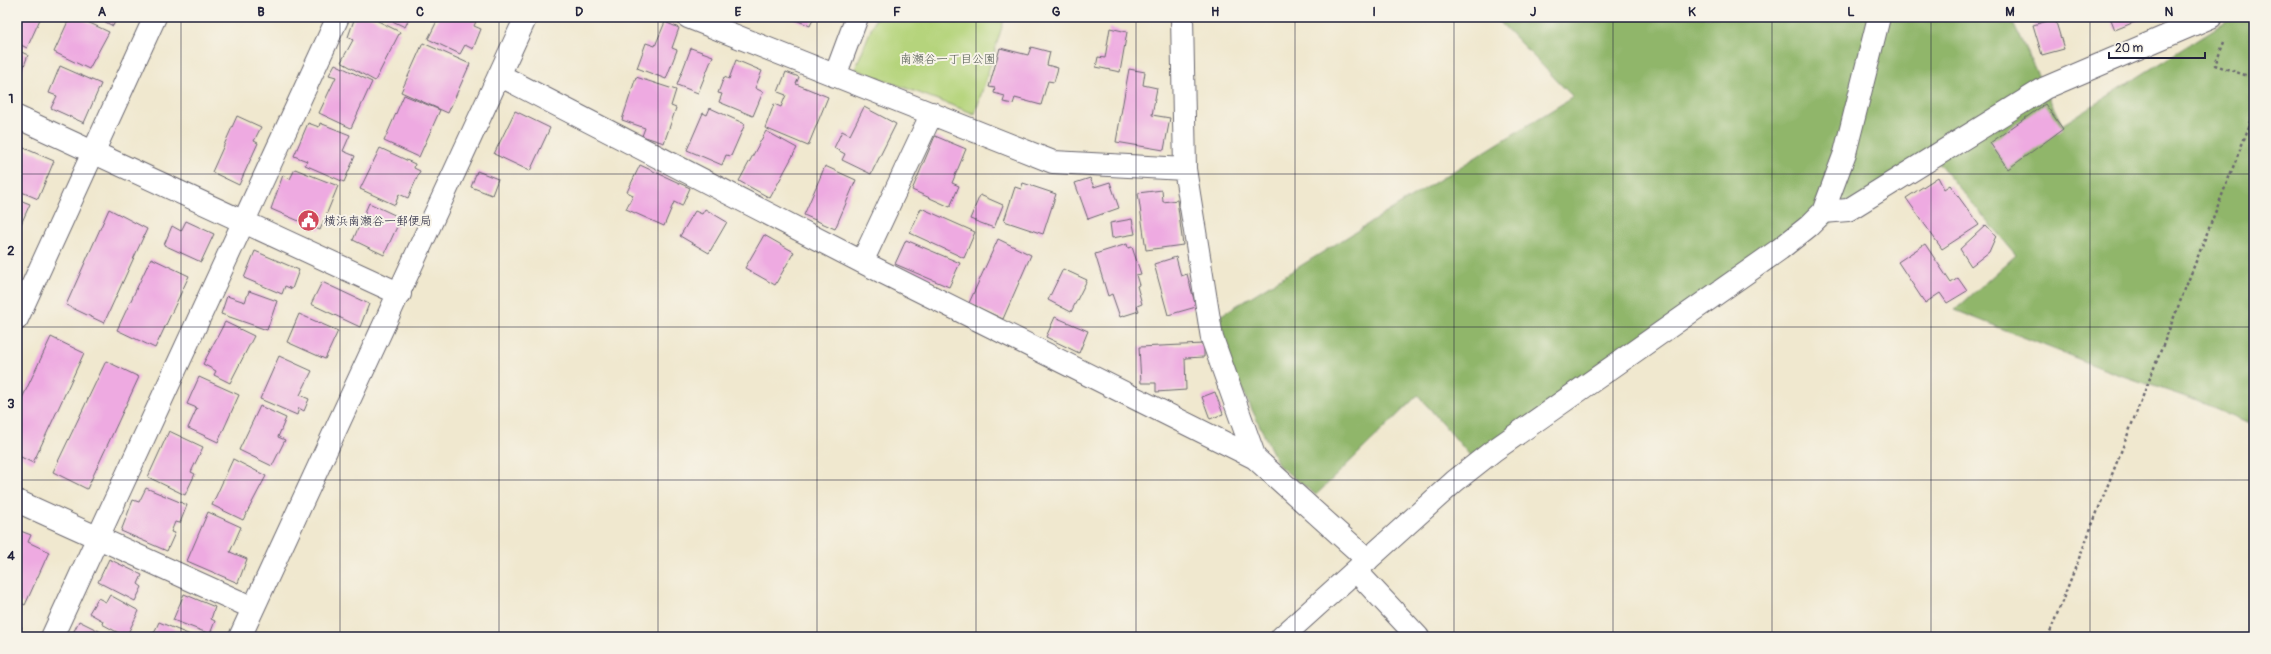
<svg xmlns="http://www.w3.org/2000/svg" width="2271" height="654" viewBox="0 0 2271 654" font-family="Pangolin,'Klee One',sans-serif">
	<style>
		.green { fill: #b5d47b; stroke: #6c7b5b }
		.forest { fill: #90b66b; stroke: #596c53 }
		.building { fill: #eeaae1 }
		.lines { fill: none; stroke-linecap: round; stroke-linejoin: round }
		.minor-casing { stroke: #6a676f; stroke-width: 24 }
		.path { stroke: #6a676f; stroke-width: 2.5; stroke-dasharray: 3 3; stroke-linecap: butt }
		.minor { stroke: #fff; stroke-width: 22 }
		.grid { fill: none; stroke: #22223b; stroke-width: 1; stroke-opacity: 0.55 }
		.labels { text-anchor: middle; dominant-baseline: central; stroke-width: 4; stroke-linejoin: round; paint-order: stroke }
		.park-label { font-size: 12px; fill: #4e574e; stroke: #f7f3e8 }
		.poi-label { font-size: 12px; fill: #22223b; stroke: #f7f3e8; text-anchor: start }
		.neatline { fill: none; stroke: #22223b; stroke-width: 1.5 }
		.grid-label { font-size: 13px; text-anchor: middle; font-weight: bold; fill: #22223b }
	</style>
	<rect width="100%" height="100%" fill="#f7f3e8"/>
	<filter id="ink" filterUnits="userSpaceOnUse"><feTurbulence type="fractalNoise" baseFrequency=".025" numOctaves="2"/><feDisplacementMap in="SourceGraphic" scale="8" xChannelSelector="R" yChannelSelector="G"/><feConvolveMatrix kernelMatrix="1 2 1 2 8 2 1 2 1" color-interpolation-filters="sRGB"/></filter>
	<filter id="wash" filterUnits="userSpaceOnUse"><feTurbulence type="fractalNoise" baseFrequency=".012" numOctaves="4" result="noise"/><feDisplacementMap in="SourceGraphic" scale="16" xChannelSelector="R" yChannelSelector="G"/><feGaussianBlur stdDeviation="0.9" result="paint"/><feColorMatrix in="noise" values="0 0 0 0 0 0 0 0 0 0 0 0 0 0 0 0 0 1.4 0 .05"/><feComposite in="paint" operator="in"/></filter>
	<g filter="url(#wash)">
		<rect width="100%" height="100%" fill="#f0e8cf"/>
		<path class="green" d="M876 17H1005L975 114 855 69Z"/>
		<path class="forest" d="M1495 17H2010L2062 125 2233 17H2254V426L2192 399 2106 370 1955 310 2016 255 1936 160 1770 260 1473 459 1418 395 1316 495 1279 466 1210 322 1573 97Z"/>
		<g id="blocks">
			<path class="building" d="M17 17H41L27 48 17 43Z
				M70 17H77L109 32 89 69 54 52Z
				M96 17H117L113 26Z
				M355 17H370L400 32 375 81 341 62 353 40 348 37Z
				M384 17H410L405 27Z
				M439 17 477 19 474 26 481 29 473 49 465 45 460 54 428 39Z
				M789 17H814L810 26Z
				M2110 17H2141L2142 19 2115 30Z
				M2055 19 2064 49 2042 55 2033 25Z
				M665 22 679 28 672 48 677 50 666 79 637 68 646 43 655 46Z
				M1110 28 1127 32 1120 72 1096 67 1098 57 1105 58Z
				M423 43 470 64 448 113 401 92Z
				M1031 47 1050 52 1047 65 1058 68 1054 82 1048 81 1041 105 1015 98 1013 104 1003 102 1005 96 994 93 995 88 989 87 1000 48 1028 55Z
				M691 48 713 56 698 93 677 85Z
				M17 50 28 55 17 85Z
				M736 60 762 71 755 88 763 92 753 116 719 102 722 94 718 93 724 77 729 79Z
				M335 64 372 82 351 128 319 113 336 77 329 75Z
				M60 66 101 84 84 123 51 108 57 96 49 93Z
				M1129 69 1145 72 1143 85 1157 88 1152 115 1170 118 1164 150 1116 142Z
				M786 72 799 77 796 84 828 97 808 146 765 128 774 104 781 107 786 95 778 92Z
				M636 77 676 90 671 106 676 108 664 143 642 136 645 128 622 120Z
				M404 95 440 110 419 157 384 141Z
				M2045 104 2063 129 2008 169 1990 143Z
				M864 107 896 124 871 174 842 160 845 154 834 148 842 131 850 135Z
				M710 108 745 124 731 156 726 155 722 165 687 150 703 113 707 115Z
				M515 111 550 128 530 171 494 154Z
				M237 116 261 127 254 141 258 143 239 185 212 172Z
				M308 123 319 127 320 123 350 135 343 151 355 156 344 182 305 165 307 161 294 156Z
				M766 131 797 148 770 198 739 181Z
				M935 136 966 149 952 183 959 186 950 207 912 190Z
				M17 145 54 161 38 199 17 190Z
				M380 148 415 164 414 168 420 171 408 198 399 194 395 205 360 189Z
				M640 165 690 188 682 206 674 202 664 226 626 209 633 195 627 192Z
				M825 166 856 180 835 229 804 215Z
				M295 169 338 186 320 230 271 209 283 175 290 179Z
				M477 171 498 179 492 195 471 187Z
				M1938 177 1944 189 1950 185 1979 225 1942 249 1906 198Z
				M1090 178 1094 187 1110 182 1119 208 1088 219 1075 183Z
				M1023 183 1056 194 1043 234 1004 221 1015 187 1021 189Z
				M1162 190 1163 202 1177 200 1183 245 1146 250 1138 193Z
				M980 195 1003 205 994 228 970 219Z
				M17 199 30 204 17 233Z
				M369 203 401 218 384 255 353 240Z
				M921 208 975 232 964 258 910 233Z
				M109 209 147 229 104 323 66 305Z
				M705 209 727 222 709 253 680 236 695 211 702 214Z
				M1132 219 1135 234 1112 238 1110 223Z
				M186 221 214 234 201 262 164 245 172 226 181 231Z
				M1986 225 1996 236 1989 252 1971 266 1960 249Z
				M764 235 794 252 775 285 745 268Z
				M998 239 1031 255 1003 319 969 303Z
				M906 240 960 263 949 287 895 264Z
				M1127 244 1128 248 1132 247 1141 274 1136 275 1139 285 1137 286 1142 304 1137 306 1139 311 1120 317 1112 294 1108 296 1095 254Z
				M1925 244 1951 283 1958 278 1967 291 1947 303 1940 293 1925 303 1898 262Z
				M255 251 299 270 292 289 285 286 282 294 244 278Z
				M1176 257 1181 276 1187 274 1196 307 1168 315 1154 264Z
				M151 258 189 276 155 348 117 330Z
				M1063 269 1087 280 1071 312 1048 300Z
				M322 282 369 304 360 327 311 304Z
				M249 291 277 301 267 330 221 314 227 296 245 302Z
				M299 314 338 331 325 359 287 342Z
				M1055 317 1088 331 1079 353 1046 337Z
				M225 322 254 336 230 383 214 375 216 371 203 364Z
				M51 337 84 353 33 463 17 455V409Z
				M1204 344V357L1185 358 1186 390 1156 392V383H1141L1139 347Z
				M279 356 312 371 300 395 309 399 304 411 299 408 297 415 260 399Z
				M106 361 139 377 87 489 53 472Z
				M199 377 239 395 218 442 188 428 197 408 187 404Z
				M1215 392 1223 414 1210 419 1202 397Z
				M260 406 286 418 278 437 285 440 272 466 239 450Z
				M169 431 203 447 191 472 195 474 185 495 148 477Z
				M233 459 266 476 243 520 212 505Z
				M146 488 187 505 180 523 175 522 171 532 175 533 167 551 121 531 133 500 139 502Z
				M208 512 241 527 230 552 247 559 238 583 187 561Z
				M18 530 31 535 28 542 49 552 25 605 17 601Z
				M109 559 142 575 138 584 142 587 135 601 98 582Z
				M184 594 215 607 211 619 215 621 210 634 173 620Z
				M110 595 139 611 126 637 102 624 103 621 89 613 98 598 106 602Z
				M79 621 111 637H71Z
				M159 622 195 637H152Z
				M17 624 22 627 17 636Z"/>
		</g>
	</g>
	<g filter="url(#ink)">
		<use href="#blocks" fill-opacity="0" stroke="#6a676f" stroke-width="1"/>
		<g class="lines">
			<defs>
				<path id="minor" d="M688 17 1053 162 1185 169
					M1182 17 1185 169 1212 338 1255 458
					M499 75 862 262 1255 458 1368 560
					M835 76 857 17
					M17 117 400 294
					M1823 212 1848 210 2045 88 2211 17
					M862 262 932 113
					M17 319 155 17
					M17 501 253 608
					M1357 572 1418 637
					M52 637 338 17
					M240 637 526 17
					M1282 637 1455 481 1493 451 1780 249 1809 226 1823 212 1845 153 1879 17"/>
			</defs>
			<use href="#minor" class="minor-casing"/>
			<path class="path" d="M2224 42 2215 65 2254 78
				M2048 637 2254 114"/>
			<use href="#minor" class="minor"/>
		</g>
	</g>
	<path class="grid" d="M181 17V637M340 17V637M499 17V637M658 17V637M817 17V637M976 17V637M1136 17V637M1295 17V637M1454 17V637M1613 17V637M1772 17V637M1931 17V637M2090 17V637M17 174H2254M17 327H2254M17 480H2254"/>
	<defs>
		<symbol id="civic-disc" viewBox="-11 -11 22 22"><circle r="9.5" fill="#d1495b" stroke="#f7f3e8"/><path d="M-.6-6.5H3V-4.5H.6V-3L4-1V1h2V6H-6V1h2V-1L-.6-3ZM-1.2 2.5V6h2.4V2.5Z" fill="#fff"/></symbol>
	</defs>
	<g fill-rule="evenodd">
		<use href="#civic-disc" x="296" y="208" width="25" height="25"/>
	</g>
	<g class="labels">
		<g class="park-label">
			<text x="948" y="59">南瀬谷一丁目公園</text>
		</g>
		<g class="poi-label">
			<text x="324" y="221">横浜南瀬谷一郵便局</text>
		</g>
	</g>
	<rect width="2271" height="654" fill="none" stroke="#f7f3e8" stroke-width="44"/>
	<path d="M2109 52v6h96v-6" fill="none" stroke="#22223b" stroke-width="2"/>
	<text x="2115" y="52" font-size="12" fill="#22223b" stroke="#f7f3e8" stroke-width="3" paint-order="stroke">20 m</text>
	<rect x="22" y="22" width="2227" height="610" class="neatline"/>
	<g class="grid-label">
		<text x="102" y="16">A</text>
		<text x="261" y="16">B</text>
		<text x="420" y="16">C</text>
		<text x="579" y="16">D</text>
		<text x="738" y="16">E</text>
		<text x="897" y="16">F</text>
		<text x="1056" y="16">G</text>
		<text x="1215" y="16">H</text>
		<text x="1374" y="16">I</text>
		<text x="1533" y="16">J</text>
		<text x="1692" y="16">K</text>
		<text x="1851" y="16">L</text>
		<text x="2010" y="16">M</text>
		<text x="2169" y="16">N</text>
		<text x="11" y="103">1</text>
		<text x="11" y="255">2</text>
		<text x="11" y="408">3</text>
		<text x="11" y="560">4</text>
	</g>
</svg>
